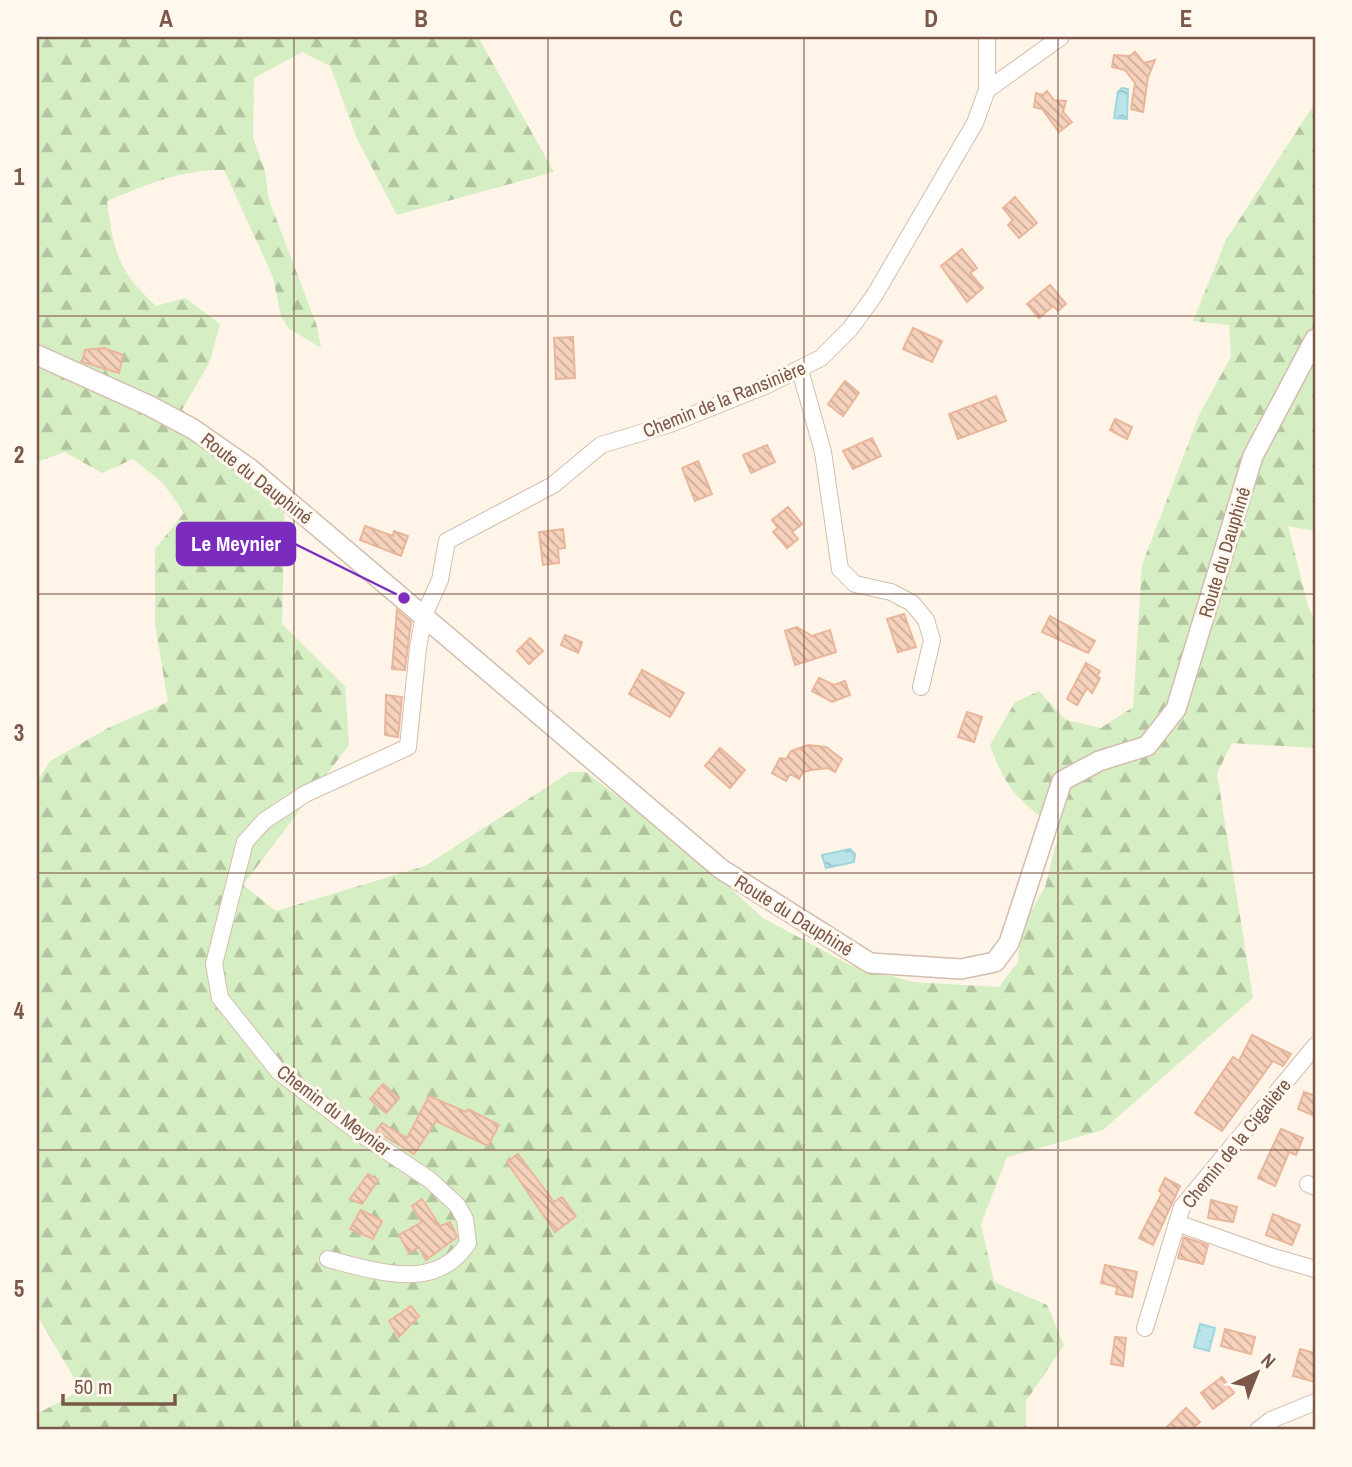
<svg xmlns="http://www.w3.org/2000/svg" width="1352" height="1467" viewBox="0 0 1352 1467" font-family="'Archivo Narrow',sans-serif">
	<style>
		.forest { fill: url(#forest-firs) }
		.water { fill: url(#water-ripples); stroke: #9ed6dd; stroke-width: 2 }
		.building { fill: url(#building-back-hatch); stroke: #eab69b; stroke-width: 2 }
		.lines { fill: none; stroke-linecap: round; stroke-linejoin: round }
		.minor-casing { stroke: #d4bdae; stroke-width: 18 }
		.tertiary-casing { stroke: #d4bdae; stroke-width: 22 }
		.minor { stroke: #fff; stroke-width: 16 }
		.tertiary { stroke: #fff; stroke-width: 19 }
		.grid { fill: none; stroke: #7b5848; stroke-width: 2; stroke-opacity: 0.55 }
		.labels { text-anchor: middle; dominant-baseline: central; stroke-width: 6; stroke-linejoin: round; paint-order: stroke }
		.street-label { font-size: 19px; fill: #7b5848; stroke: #fff8ef }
		.leader { fill: none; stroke: #7b2cbf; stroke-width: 2.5 }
		.callout-dot { fill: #7b2cbf; stroke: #fff8ef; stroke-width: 2.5 }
		.callout { fill: #7b2cbf; stroke: #7b2cbf; stroke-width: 2.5 }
		.callout-label { font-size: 21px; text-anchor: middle; font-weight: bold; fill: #fff }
		.neatline { fill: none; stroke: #7b5848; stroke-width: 2.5 }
		.grid-label { font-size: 23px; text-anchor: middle; font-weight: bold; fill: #7b5848 }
	</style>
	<defs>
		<pattern id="forest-firs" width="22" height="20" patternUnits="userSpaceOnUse" patternTransform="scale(1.75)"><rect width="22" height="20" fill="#d6eec3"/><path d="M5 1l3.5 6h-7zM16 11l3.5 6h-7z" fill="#b3c4a0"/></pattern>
		<pattern id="water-ripples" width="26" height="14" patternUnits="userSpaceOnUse" patternTransform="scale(1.75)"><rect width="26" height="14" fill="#b9e5ea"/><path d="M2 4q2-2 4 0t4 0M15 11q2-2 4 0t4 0" fill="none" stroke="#9bbcc0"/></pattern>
		<pattern id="building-back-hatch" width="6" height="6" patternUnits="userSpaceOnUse" patternTransform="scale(1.75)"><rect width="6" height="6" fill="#f6d1bc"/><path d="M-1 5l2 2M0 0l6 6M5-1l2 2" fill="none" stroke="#ccac9b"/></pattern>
	</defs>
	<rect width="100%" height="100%" fill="#fef4e7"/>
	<path class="forest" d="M37 37H478L554 172 397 215 358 141 330 66 302 52 254 78 253 138 265 171 269 200 317 326 321 348 288 328 281 316 273 277 224 170C182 169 145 185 107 201 114 252 117 270 156 306L185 298 220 324 210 361 182 410 285 486 282 624 345 686 349 745 243 885 276 911 425 866 570 772H586L694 855 763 918 850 965 913 982 999 987 1018 962 1021 928 1045 887 1060 829C1021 805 1006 790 990 745L1015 702 1039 691 1066 720 1101 728 1133 707 1142 565 1200 413 1231 357 1229 325 1193 321 1226 240 1315 103V531L1288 526 1308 606 1315 622V748L1232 743 1217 773 1253 998 1103 1130 1007 1157 981 1224 994 1282 1047 1305 1064 1345 1026 1401V1430H326L324 1426 311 1430H37V1414L81 1390 37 1315V782L50 761 110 727 168 702 155 625V549L184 513 163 483 133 459 102 473 65 452 37 462Z"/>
	<path class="water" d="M1122 88 1128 89 1127 119 1114 118 1118 92Z
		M850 849 855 854 854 862 826 868 822 855Z
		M1200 1324 1215 1328 1209 1351 1194 1347Z"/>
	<path class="building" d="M1135 52 1144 63 1155 60 1148 77 1143 112 1131 109 1135 83 1125 70 1112 67 1114 55 1130 56Z
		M1047 91 1054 100 1066 101 1063 112 1072 122 1059 132 1042 109 1034 107 1036 93 1043 95Z
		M1015 197 1037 223 1019 238 1008 225 1013 220 1003 208Z
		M962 249 977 268 970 273 983 288 967 302 941 266Z
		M1050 285 1066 304 1058 311 1053 306 1039 318 1027 304Z
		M913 328 942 341 932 362 903 349Z
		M573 337 575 378 556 379 554 338Z
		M104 348 123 355 119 373 82 362 85 350Z
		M845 381 859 393 843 416 828 404Z
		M996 396 1006 421 958 439 949 414Z
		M1115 419 1132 427 1127 439 1110 430Z
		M872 438 881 456 853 469 843 451Z
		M767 445 775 462 751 473 743 455Z
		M698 461 712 494 695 501 682 468Z
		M788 507 802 524 792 532 798 539 787 548 773 532 778 528 772 520Z
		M365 526 393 536 394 531 408 536 401 556 360 540Z
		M563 529 565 548 558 549 559 563 543 565 539 532Z
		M397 610 411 622 405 670 392 669Z
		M904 614 916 647 898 652 887 619Z
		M1050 616 1095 641 1088 653 1042 632Z
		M797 627 812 636 830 630 836 652 795 665 785 631Z
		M565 635 582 642 578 653 561 645Z
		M530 638 543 651 529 664 517 651Z
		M1086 663 1100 671 1097 676 1100 678 1092 693 1087 688 1077 705 1067 699Z
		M642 670 684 693 670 717 629 694Z
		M819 678 834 685 845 681 850 695 832 702 812 691Z
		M386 695 402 697 398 737 385 735Z
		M967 712 982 717 974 742 958 737Z
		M808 745 826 747 842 759 835 772 828 768 811 770 803 772 799 779 790 774 786 781 772 773 780 758 786 759 791 751Z
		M720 748 745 770 730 788 705 766Z
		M1252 1035 1291 1054 1283 1066 1273 1061 1222 1131 1195 1113 1233 1057 1239 1061Z
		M383 1084 399 1098 386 1113 370 1099Z
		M1304 1092 1315 1096V1116L1298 1109Z
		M429 1096 466 1112 468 1109 499 1125 488 1146 436 1121 414 1154 376 1131 382 1123 407 1138Z
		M1281 1129 1303 1138 1296 1155 1289 1152 1275 1186 1258 1178Z
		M518 1154 554 1202 562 1197 576 1216 555 1232 507 1162Z
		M368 1174 378 1180 362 1204 350 1199Z
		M1165 1178 1180 1186 1153 1245 1139 1238 1162 1193 1159 1191Z
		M422 1199 440 1226 450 1222 457 1237 426 1260 419 1247 409 1253 399 1235 422 1222 412 1206Z
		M1211 1200 1237 1207 1233 1222 1208 1218Z
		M361 1210 382 1221 373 1239 350 1229Z
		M1273 1214 1300 1225 1292 1245 1266 1235Z
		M1184 1237 1208 1245 1203 1264 1178 1258Z
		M1105 1265 1137 1272 1132 1297 1116 1294 1117 1287 1101 1283Z
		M411 1306 419 1316 399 1337 389 1321Z
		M1225 1329 1255 1337 1251 1354 1221 1346Z
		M1115 1337 1126 1338 1123 1366 1111 1364Z
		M1300 1349 1315 1353V1382L1293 1376Z
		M1222 1377 1234 1393 1213 1409 1201 1393Z
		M1186 1408 1200 1422 1191 1430H1164Z"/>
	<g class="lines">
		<defs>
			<path id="minor" d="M987 90 1061 37
				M800 370 823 452 840 569 855 584 891 592 912 603 926 620 932 640 921 687
				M1308 1184 1315 1187
				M1177 1223 1273 1257 1315 1269
				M328 1259C376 1271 436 1293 468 1243L465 1219 457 1205 430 1180 361 1134 279 1072 220 998 214 964 245 842 264 821 305 794 408 747 418 648 424 615 440 580 447 541 553 485 601 445 670 424 765 386 821 358 850 329 874 296 975 123 987 90V37
				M1145 1328 1182 1207 1315 1046
				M1258 1430 1271 1420 1315 1402"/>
			<path id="tertiary" d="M37 355 150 406 193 429 249 468 721 869 870 963 961 969 995 962 1009 943 1062 781 1099 761 1147 746 1176 709 1253 456 1315 339"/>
		</defs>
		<use href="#minor" class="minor-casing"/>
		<use href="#tertiary" class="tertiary-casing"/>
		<use href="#minor" class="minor"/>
		<use href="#tertiary" class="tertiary"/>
	</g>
	<path class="grid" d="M294 37V1430M548 37V1430M804 37V1430M1058 37V1430M37 316H1315M37 594H1315M37 873H1315M37 1150H1315"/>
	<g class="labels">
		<g class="street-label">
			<text transform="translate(724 399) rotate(-22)">Chemin de la Ransinière</text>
			<text transform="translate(257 478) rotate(38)">Route du Dauphiné</text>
			<text transform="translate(1224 552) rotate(-73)">Route du Dauphiné</text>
			<text transform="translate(794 915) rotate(32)">Route du Dauphiné</text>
			<text transform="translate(334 1110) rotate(37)">Chemin du Meynier</text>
			<text transform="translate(1236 1143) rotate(-51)">Chemin de la Cigalière</text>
		</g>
	</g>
	<path class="leader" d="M404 598L295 544"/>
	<circle class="callout-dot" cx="404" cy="598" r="7"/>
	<rect class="callout" x="177" y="523" width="118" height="42" rx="7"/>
	<g class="callout-label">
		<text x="236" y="551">Le Meynier</text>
	</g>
	<rect width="1352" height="1467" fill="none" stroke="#fff8ef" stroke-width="77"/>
	<g transform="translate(1257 1373) rotate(43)" stroke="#fff8ef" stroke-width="5" paint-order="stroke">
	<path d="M0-5L12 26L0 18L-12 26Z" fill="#7b5848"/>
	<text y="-10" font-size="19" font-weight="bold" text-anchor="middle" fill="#7b5848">N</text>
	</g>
	<path d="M63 1394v10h112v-10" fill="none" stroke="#7b5848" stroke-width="3.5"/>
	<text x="74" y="1394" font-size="21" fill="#7b5848" stroke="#fff8ef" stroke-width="5" paint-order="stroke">50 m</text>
	<rect x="38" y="38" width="1276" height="1390" class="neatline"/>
	<g class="grid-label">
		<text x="166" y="27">A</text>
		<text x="421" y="27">B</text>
		<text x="676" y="27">C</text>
		<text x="931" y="27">D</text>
		<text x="1186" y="27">E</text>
		<text x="19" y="185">1</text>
		<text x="19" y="463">2</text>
		<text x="19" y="741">3</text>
		<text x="19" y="1019">4</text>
		<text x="19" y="1297">5</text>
	</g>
</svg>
